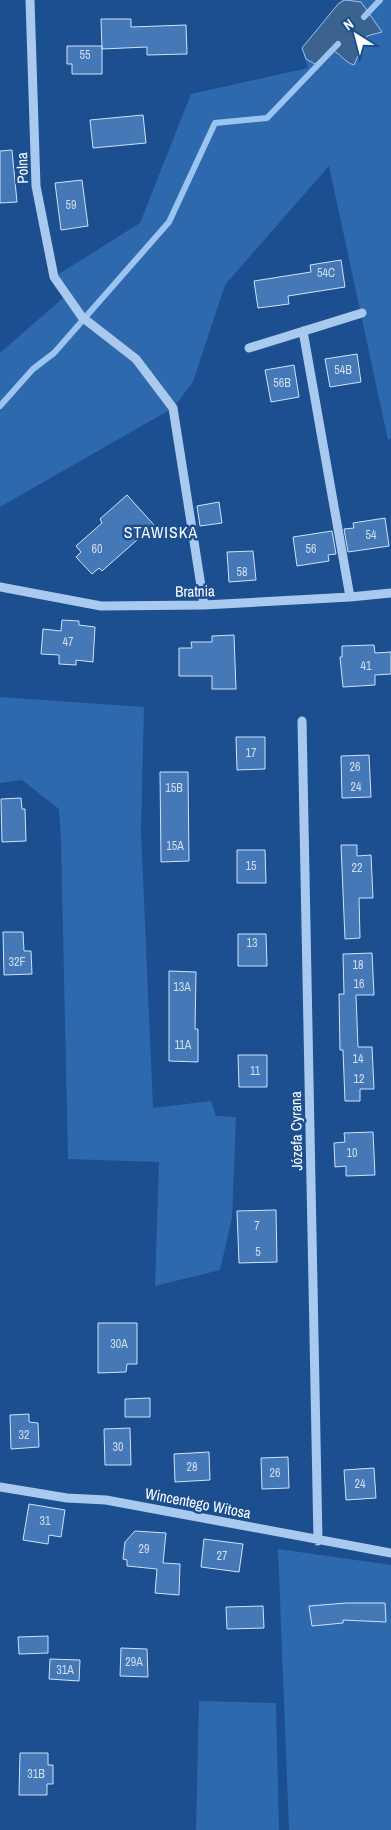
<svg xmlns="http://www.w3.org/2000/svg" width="391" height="1830" viewBox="0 0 391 1830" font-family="'Archivo Narrow',sans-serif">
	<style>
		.green { fill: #2e69ad }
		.water { fill: #3c6290; stroke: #9cc4f0 }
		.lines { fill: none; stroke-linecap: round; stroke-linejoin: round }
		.stream { stroke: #9cc4f0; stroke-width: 6 }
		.building { fill: #4478b7; stroke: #cfe3fa }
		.minor { stroke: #a9c9ee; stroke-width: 9 }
		.labels { text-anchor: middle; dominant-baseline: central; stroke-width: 5; stroke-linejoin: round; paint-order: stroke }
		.number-label { font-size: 12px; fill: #d0dded }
		.street-label { font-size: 15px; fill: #fff; stroke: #1b4f8f }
		.neighbourhood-label { font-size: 16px; letter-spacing: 1px; fill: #fff; stroke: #1b4f8f }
	</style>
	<rect width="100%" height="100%" fill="#1b4f8f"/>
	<path class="green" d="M342 0H391V438L388 440 329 166 225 285 193 382 173 408 0 507V353L63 298 77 311 54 277 140 223 191 94 308 68 302 48Z
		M0 697 144 707 141 831 153 1108 211 1101 216 1116 236 1117 232 1218 220 1270 155 1286 159 1162 68 1159 61 840 59 809 22 780 0 783Z
		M278 1549 391 1565V1830H289Z
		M199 1701 276 1703 279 1830H196Z"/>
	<path class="water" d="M345 0 361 2 382 32 367 36 354 65C344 62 341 54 332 50L315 64 306 59 302 48 339 3Z"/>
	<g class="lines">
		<path class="stream" d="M364 17 380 0
			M0 406 33 369 54 353 169 222 215 123 267 118 338 44"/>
	</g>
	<path class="building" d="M101 19H131V27L186 25 187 54 147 55V47L102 49Z
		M67 46H102V74H72V64H67Z
		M143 115 146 143 93 148 90 120Z
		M12 150 17 202 0 203V151Z
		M82 180 88 226 61 230 55 183Z
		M341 260 345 287 288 296 289 304 258 308 254 281 311 272 310 265Z
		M357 354 361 382 330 387 325 359Z
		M294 365 299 397 271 402 265 370Z
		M127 495 154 525 102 571 99 568 92 574 76 557 81 552 76 546 102 523 100 519Z
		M219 502 222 523 200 526 197 506Z
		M385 518 389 546 348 552 344 529 354 528 353 523Z
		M332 531 336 554 328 555 329 561 297 566 293 537Z
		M253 551 256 580 229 582 227 552Z
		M62 620 79 621V625L95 627 93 662 76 660V665L59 664V655L41 654 43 629 61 631Z
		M234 635 236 689H212V676H179V648H192L191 642H212V636Z
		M374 645 375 653 391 652V674L375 675V685L343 687 340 657H342V646Z
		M236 737H265V769L237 770Z
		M369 755 371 797 342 798 341 756Z
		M160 772H188L189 861 161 862Z
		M21 798 22 809H25L26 841 2 842 1 799Z
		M341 845H357V856L371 855 373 898H359L360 938 345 939Z
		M237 850H265L266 883H237Z
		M3 932H23L24 951H31L32 974 4 975Z
		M238 934H266L267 966H238Z
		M372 953 374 995H356L358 1047H372L374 1089H360V1101H345L343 1050H340L339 994H344L343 954Z
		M169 971 196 972 195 1029H198V1062L169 1061Z
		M238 1055H267V1087H239Z
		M373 1132 375 1175 346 1176V1166L335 1167 334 1143 345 1142 344 1133Z
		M276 1210 277 1262 239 1263 237 1211Z
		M98 1323H137V1364H127L126 1372 98 1373Z
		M150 1398V1417H125V1399Z
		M29 1414V1422L38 1423 39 1447 11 1449 10 1415Z
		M130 1428 131 1465H105L104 1429Z
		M209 1452 210 1480 175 1482 174 1454Z
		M288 1457 289 1488 262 1489 261 1458Z
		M374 1468 376 1498 346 1500 344 1470Z
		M29 1504 65 1510 61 1537 49 1535 48 1544 23 1540Z
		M135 1531 166 1533 163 1563 180 1564 179 1595 155 1593 157 1569 127 1566V1560L123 1559 125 1542Z
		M204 1539 243 1544 239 1572 201 1567Z
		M346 1603H385L386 1622 343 1620V1623L312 1626 309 1606Z
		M263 1606 264 1628 227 1629 226 1607Z
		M48 1636V1653L19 1654 18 1637Z
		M121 1648 147 1649 148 1677 120 1676Z
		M50 1659 80 1660 79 1681 49 1679Z
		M20 1753H48V1765H53V1784H47V1795H19Z"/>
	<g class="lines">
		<path class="minor" d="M30 0 36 186 54 277 82 317 136 359 173 408 204 605
			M303 331 350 597
			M249 348 362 313
			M0 587 101 606 204 605 350 597 391 593
			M302 721 318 1541
			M0 1487 67 1498 106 1500 391 1553"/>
	</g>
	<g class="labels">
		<g class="number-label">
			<text x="85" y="55">55</text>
			<text x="71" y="205">59</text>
			<text x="326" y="273">54C</text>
			<text x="343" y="370">54B</text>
			<text x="282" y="383">56B</text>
			<text x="371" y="535">54</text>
			<text x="97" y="549">60</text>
			<text x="311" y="549">56</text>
			<text x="242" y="572">58</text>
			<text x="68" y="642">47</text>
			<text x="366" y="666">41</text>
			<text x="251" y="753">17</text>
			<text x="355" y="767">26</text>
			<text x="356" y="787">24</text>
			<text x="174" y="788">15B</text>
			<text x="175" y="846">15A</text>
			<text x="251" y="866">15</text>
			<text x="357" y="868">22</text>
			<text x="252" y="943">13</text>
			<text x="17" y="962">32F</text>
			<text x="358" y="965">18</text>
			<text x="359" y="984">16</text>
			<text x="182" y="987">13A</text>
			<text x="183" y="1045">11A</text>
			<text x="358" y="1059">14</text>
			<text x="255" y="1071">11</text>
			<text x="359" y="1079">12</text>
			<text x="352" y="1153">10</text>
			<text x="257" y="1226">7</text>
			<text x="258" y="1252">5</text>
			<text x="119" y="1344">30A</text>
			<text x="24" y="1435">32</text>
			<text x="118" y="1447">30</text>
			<text x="192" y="1467">28</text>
			<text x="275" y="1473">26</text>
			<text x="360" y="1484">24</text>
			<text x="45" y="1521">31</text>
			<text x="144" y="1549">29</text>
			<text x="222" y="1556">27</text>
			<text x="134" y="1662">29A</text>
			<text x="65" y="1670">31A</text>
			<text x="36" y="1774">31B</text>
		</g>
		<g class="street-label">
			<text transform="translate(22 168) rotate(-92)">Polna</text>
			<text transform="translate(195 591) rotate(-1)">Bratnia</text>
			<text transform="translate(296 1131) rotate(-91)">Józefa Cyrana</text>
			<text transform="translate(198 1503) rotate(11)">Wincentego Witosa</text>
		</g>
		<g class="neighbourhood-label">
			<text x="161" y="532">STAWISKA</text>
		</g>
	</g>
	<g transform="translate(356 35) rotate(324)" stroke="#1b4f8f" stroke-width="4" paint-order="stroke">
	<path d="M0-4L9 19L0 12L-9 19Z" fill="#ffffff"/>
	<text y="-8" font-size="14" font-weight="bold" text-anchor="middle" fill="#ffffff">N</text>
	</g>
</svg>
